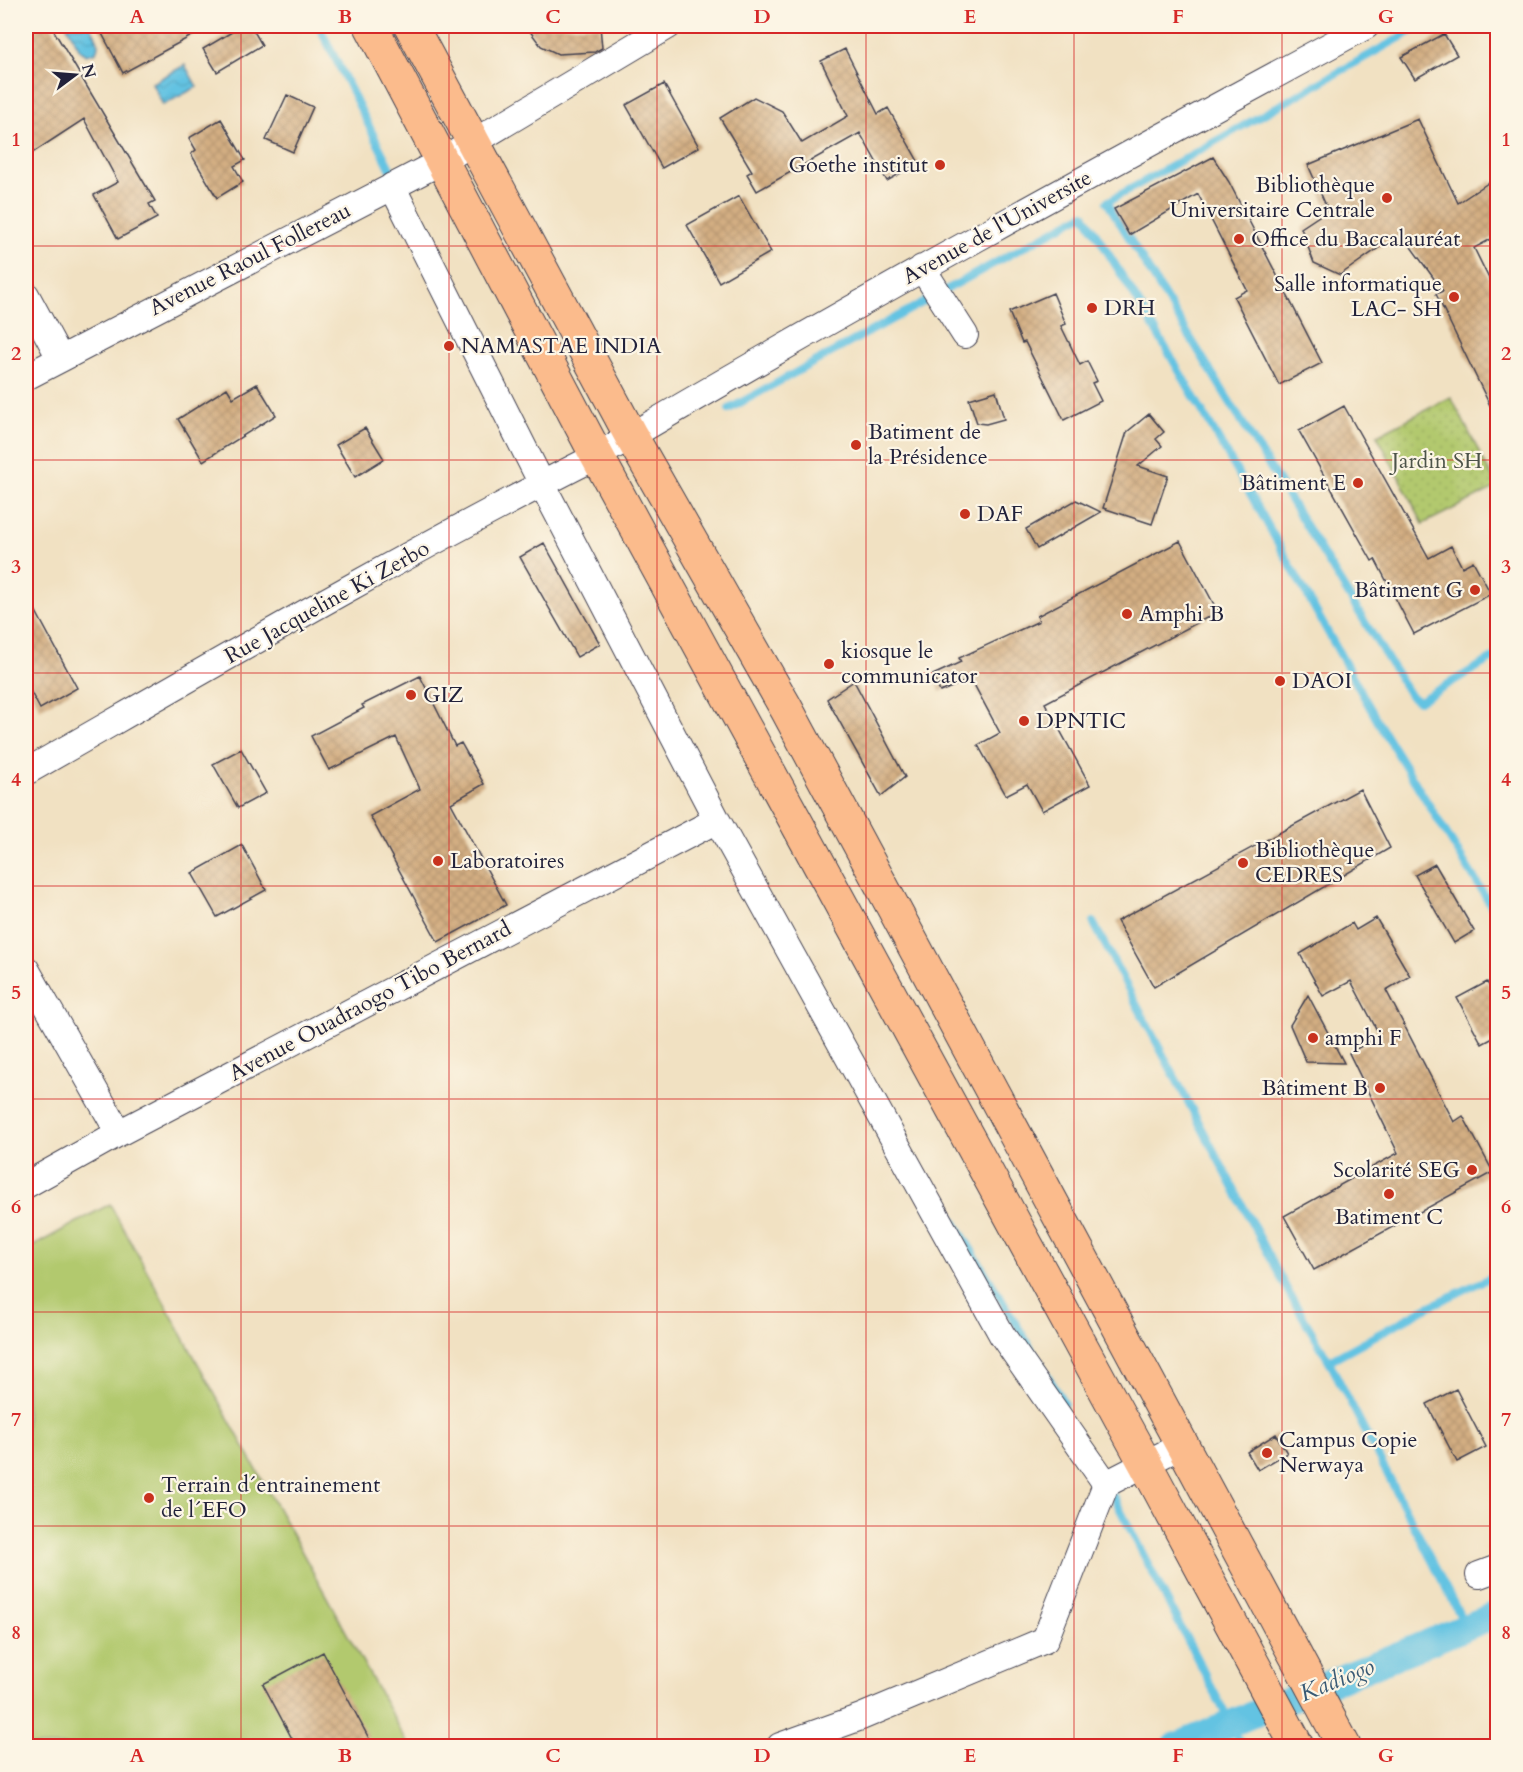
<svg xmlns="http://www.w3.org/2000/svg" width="1523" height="1772" viewBox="0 0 1523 1772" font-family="Cardo,serif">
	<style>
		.grass { fill: url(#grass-dots); stroke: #6a7654; stroke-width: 1.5 }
		.park { fill: #b2c96e; stroke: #6a7654; stroke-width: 1.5 }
		.water { fill: url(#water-waves); stroke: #43728e; stroke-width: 1.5 }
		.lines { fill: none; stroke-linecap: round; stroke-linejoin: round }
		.stream { stroke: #64c3e2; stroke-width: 8 }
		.canal { stroke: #64c3e2; stroke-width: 27 }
		.building { fill: url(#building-cross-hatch) }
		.minor-casing { stroke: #413f4f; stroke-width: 28 }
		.major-casing { stroke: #413f4f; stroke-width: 35 }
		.minor { stroke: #fff; stroke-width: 26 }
		.major { stroke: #fbbb8c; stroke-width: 33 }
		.grid { fill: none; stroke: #d62828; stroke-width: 1.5; stroke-opacity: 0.55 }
		.poi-dot { fill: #c8321e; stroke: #fcf5e5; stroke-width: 2 }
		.labels { text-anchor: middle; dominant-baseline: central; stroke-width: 4.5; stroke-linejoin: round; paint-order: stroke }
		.poi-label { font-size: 22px; fill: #22223b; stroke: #fcf5e5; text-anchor: start }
		.street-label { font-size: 22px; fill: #22223b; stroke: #fcf5e5 }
		.park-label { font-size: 22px; fill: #4d544a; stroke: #fcf5e5 }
		.water-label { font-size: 24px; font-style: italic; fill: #395a75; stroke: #fcf5e5 }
		.neatline { fill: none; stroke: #d62828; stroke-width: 2 }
		.grid-label { font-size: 20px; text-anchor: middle; font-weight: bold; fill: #d62828 }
	</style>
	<defs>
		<pattern id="grass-dots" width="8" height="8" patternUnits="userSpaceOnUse" patternTransform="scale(1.5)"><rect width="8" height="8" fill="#b2c96e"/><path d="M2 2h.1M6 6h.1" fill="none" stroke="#99ac60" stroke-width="1.8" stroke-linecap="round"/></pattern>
		<pattern id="water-waves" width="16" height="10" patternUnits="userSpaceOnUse" patternTransform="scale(1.5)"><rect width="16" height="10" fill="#64c3e2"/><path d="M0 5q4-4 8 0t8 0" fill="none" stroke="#56a7c3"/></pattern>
		<pattern id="building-cross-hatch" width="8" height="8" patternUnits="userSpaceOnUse" patternTransform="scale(1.5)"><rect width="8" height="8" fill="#d3ae82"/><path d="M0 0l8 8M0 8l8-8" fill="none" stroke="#b59571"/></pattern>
	</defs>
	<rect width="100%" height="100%" fill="#fcf5e5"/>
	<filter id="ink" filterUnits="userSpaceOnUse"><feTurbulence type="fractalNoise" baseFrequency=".0167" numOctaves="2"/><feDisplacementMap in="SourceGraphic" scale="12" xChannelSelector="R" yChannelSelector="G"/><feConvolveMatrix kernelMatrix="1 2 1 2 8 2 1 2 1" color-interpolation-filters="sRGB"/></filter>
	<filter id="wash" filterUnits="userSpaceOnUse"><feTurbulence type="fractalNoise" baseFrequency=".008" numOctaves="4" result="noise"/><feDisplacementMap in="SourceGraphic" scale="24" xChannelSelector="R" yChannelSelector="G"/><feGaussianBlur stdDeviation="1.35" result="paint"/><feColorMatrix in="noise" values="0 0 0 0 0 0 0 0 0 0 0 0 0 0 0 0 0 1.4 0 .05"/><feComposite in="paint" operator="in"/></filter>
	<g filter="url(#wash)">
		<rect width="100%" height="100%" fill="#f1e1c2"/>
		<path class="grass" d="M1451 397 1497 487 1423 524 1377 435Z"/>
		<path class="park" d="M110 1204 409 1746H26V1250Z"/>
		<path class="water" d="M67 26H90C95 34 101 42 96 52L86 55 80 50Z
			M185 65 197 87 163 105 152 83Z"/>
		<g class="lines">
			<path class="stream" d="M319 26 396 180
				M1421 26 1107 202 1411 697 1419 701 1498 655
				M729 409 1084 214 1153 326 1260 511 1378 722 1498 917
				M1093 922 1290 1295 1329 1361 1466 1627
				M946 1208 1064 1403
				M1329 1361 1428 1307 1498 1274
				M1110 1490 1242 1746"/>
			<path class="canal" d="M1176 1746 1498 1614"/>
		</g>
		<g id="blocks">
			<path class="building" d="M26 26H51L155 201 149 204 157 218 118 239 94 195 118 182 84 119 26 157Z
				M98 26H210L123 73Z
				M242 26H251L262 45 217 72 203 49Z
				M526 26H600L602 48 595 52 558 54 541 46Z
				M1444 34 1457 55 1415 79 1401 57Z
				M845 49 878 114 888 108 919 163 887 181 860 133 757 191 747 174 752 171 720 118 754 97 782 111 802 143 848 116 821 61Z
				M664 84 699 147 662 168 626 105Z
				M287 95 313 107 293 152 266 140Z
				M221 119 245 160 234 166 243 182 217 198 191 154 196 150 189 138Z
				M1418 119 1458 203 1491 181 1497 192V236L1474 248 1497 295V420L1436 294 1443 291 1406 240 1380 247 1340 275 1314 263 1301 228 1328 210 1308 165Z
				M1213 157 1229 182 1322 363 1279 385 1234 297 1247 290 1198 194 1129 235 1114 209Z
				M739 196 771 252 719 282 687 225Z
				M1053 293 1066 324 1061 326 1080 365 1087 361 1097 381 1092 383 1101 401 1064 420 1025 342 1022 343 1009 312Z
				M257 384 276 415 203 461 178 419 227 388 233 398Z
				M996 391 1004 419 986 424 977 423 969 399Z
				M1344 406 1429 558 1451 546 1462 567 1473 561 1491 594 1414 634 1375 559 1372 561 1299 431Z
				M1149 414 1164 432 1156 439 1162 446 1138 466 1168 476 1152 524 1103 508 1127 432Z
				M365 428 384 459 355 477 336 445Z
				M1076 500 1101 512 1037 549 1026 529Z
				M1180 541 1218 612 1045 703 1090 785 1042 811 1027 784 1006 795 978 745 1000 733 971 679 940 692 933 675 961 662 959 658 1039 621 1037 616Z
				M544 543 600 644 577 657 520 557Z
				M26 593 77 688 40 709 26 683Z
				M420 676 455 746 461 743 484 784 451 803 506 905 438 942 370 816 420 789 396 737 329 770 311 736 364 708 362 705Z
				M854 681 905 777 881 796 827 699Z
				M241 749 266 793 238 808 213 764Z
				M1360 789 1390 848 1154 987 1117 921Z
				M242 845 266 890 217 917 192 873Z
				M1435 864 1474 931 1454 943 1415 875Z
				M1376 918 1410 976 1386 990 1454 1122 1463 1116 1493 1172 1314 1270 1284 1216 1398 1153 1349 1053 1380 1036 1351 981 1323 996 1300 954 1352 923 1356 930Z
				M1487 982 1497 1001V1036L1482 1044 1457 998Z
				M1308 995 1344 1063 1306 1062 1290 1025Z
				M1456 1389 1486 1447 1457 1462 1427 1404Z
				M1276 1434 1287 1453 1258 1470 1247 1452Z
				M323 1652 373 1746H296L263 1684Z"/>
		</g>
	</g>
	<g filter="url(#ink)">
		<use href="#blocks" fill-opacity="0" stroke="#413f4f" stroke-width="1.5"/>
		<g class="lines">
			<defs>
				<path id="minor" d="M392 186 542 484 717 820 1002 1335 1106 1484
					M922 268 965 335
					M26 295 60 358
					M26 377 442 161 668 26
					M26 772C215 664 403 554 597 456 850 306 1108 165 1366 26
					M26 969 119 1133
					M26 1185 119 1133 717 820
					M1479 1575 1498 1568
					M780 1746 861 1717 1045 1640 1106 1484 1182 1445"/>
				<path id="major" d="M371 26 597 456 1145 1463 1297 1746
					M411 26 631 436 786 708 1344 1746"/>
			</defs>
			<use href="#minor" class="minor-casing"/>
			<use href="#major" class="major-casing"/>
			<use href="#minor" class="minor"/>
			<use href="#major" class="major"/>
		</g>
	</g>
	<path class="grid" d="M241 26V1746M449 26V1746M657 26V1746M866 26V1746M1074 26V1746M1282 26V1746M26 246H1498M26 460H1498M26 673H1498M26 886H1498M26 1099H1498M26 1312H1498M26 1526H1498"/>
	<g class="poi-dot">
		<circle cx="940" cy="165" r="6"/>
		<circle cx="1387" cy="198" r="6"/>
		<circle cx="1239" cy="239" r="6"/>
		<circle cx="1454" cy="297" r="6"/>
		<circle cx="1092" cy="308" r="6"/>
		<circle cx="449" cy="346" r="6"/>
		<circle cx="856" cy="445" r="6"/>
		<circle cx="1358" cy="483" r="6"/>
		<circle cx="965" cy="514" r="6"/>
		<circle cx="1475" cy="590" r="6"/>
		<circle cx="1127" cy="614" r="6"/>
		<circle cx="829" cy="664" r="6"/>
		<circle cx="1280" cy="681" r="6"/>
		<circle cx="411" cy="695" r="6"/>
		<circle cx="1024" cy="721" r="6"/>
		<circle cx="438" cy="861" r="6"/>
		<circle cx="1243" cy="863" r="6"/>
		<circle cx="1313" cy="1038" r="6"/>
		<circle cx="1380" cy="1088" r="6"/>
		<circle cx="1472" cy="1170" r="6"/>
		<circle cx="1389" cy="1194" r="6"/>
		<circle cx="1267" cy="1453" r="6"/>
		<circle cx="149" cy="1498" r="6"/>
	</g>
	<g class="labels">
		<g class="poi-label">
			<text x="928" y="165" text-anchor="end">Goethe institut</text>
			<text x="1375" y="185" text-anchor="end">Bibliothèque<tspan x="1375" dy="25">Universitaire Centrale</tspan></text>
			<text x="1251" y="239">Office du Baccalauréat</text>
			<text x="1442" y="284" text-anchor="end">Salle informatique<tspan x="1442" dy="25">LAC- SH</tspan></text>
			<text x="1104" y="308">DRH</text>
			<text x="461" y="346">NAMASTAE INDIA</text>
			<text x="868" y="432">Batiment de<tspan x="868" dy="25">la Présidence</tspan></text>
			<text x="1346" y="483" text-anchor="end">Bâtiment E</text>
			<text x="977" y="514">DAF</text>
			<text x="1463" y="590" text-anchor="end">Bâtiment G</text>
			<text x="1139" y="614">Amphi B</text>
			<text x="841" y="651">kiosque le<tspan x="841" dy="25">communicator</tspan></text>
			<text x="1292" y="681">DAOI</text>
			<text x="423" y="695">GIZ</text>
			<text x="1036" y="721">DPNTIC</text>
			<text x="1255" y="850">Bibliothèque<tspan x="1255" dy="25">CEDRES</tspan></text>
			<text x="450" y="861">Laboratoires</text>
			<text x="1325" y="1038">amphi F</text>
			<text x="1368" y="1088" text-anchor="end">Bâtiment B</text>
			<text x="1460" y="1170" text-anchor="end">Scolarité SEG</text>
			<text x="1389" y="1217" text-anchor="middle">Batiment C</text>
			<text x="1279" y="1440">Campus Copie<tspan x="1279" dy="25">Nerwaya</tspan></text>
			<text x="161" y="1485">Terrain d´entrainement<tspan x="161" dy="25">de l´EFO</tspan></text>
		</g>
		<g class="street-label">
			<text transform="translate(997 227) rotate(-29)">Avenue de l'Universite</text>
			<text transform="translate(250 259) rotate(-27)">Avenue Raoul Follereau</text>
			<text transform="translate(327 602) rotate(-29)">Rue Jacqueline Ki Zerbo</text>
			<text transform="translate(370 1001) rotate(-28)">Avenue Ouadraogo Tibo Bernard</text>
		</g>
		<g class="park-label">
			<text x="1437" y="461">Jardin SH</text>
		</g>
		<g class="water-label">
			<text transform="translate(1337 1680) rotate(-22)">Kadiogo</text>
		</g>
	</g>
	<rect width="1523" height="1772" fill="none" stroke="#fcf5e5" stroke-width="66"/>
	<g transform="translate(75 75) rotate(74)" stroke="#fcf5e5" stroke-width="4.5" paint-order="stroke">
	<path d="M0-4.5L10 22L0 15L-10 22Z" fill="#22223b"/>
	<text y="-9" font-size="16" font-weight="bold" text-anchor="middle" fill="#22223b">N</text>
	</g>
	<rect x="33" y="33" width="1457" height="1706" class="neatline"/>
	<g class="grid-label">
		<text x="137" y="23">A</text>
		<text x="345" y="23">B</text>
		<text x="553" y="23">C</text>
		<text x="762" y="23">D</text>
		<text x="970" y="23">E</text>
		<text x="1178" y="23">F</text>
		<text x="1386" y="23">G</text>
		<text x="16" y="146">1</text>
		<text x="1506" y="146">1</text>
		<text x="16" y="360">2</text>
		<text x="1506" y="360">2</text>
		<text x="16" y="573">3</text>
		<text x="1506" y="573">3</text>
		<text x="16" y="786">4</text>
		<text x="1506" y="786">4</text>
		<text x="16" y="999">5</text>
		<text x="1506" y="999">5</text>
		<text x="16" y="1213">6</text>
		<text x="1506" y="1213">6</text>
		<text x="16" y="1426">7</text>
		<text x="1506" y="1426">7</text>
		<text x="16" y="1639">8</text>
		<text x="1506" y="1639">8</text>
		<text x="137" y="1762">A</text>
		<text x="345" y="1762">B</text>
		<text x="553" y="1762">C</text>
		<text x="762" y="1762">D</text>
		<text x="970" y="1762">E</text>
		<text x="1178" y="1762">F</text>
		<text x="1386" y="1762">G</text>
	</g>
</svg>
